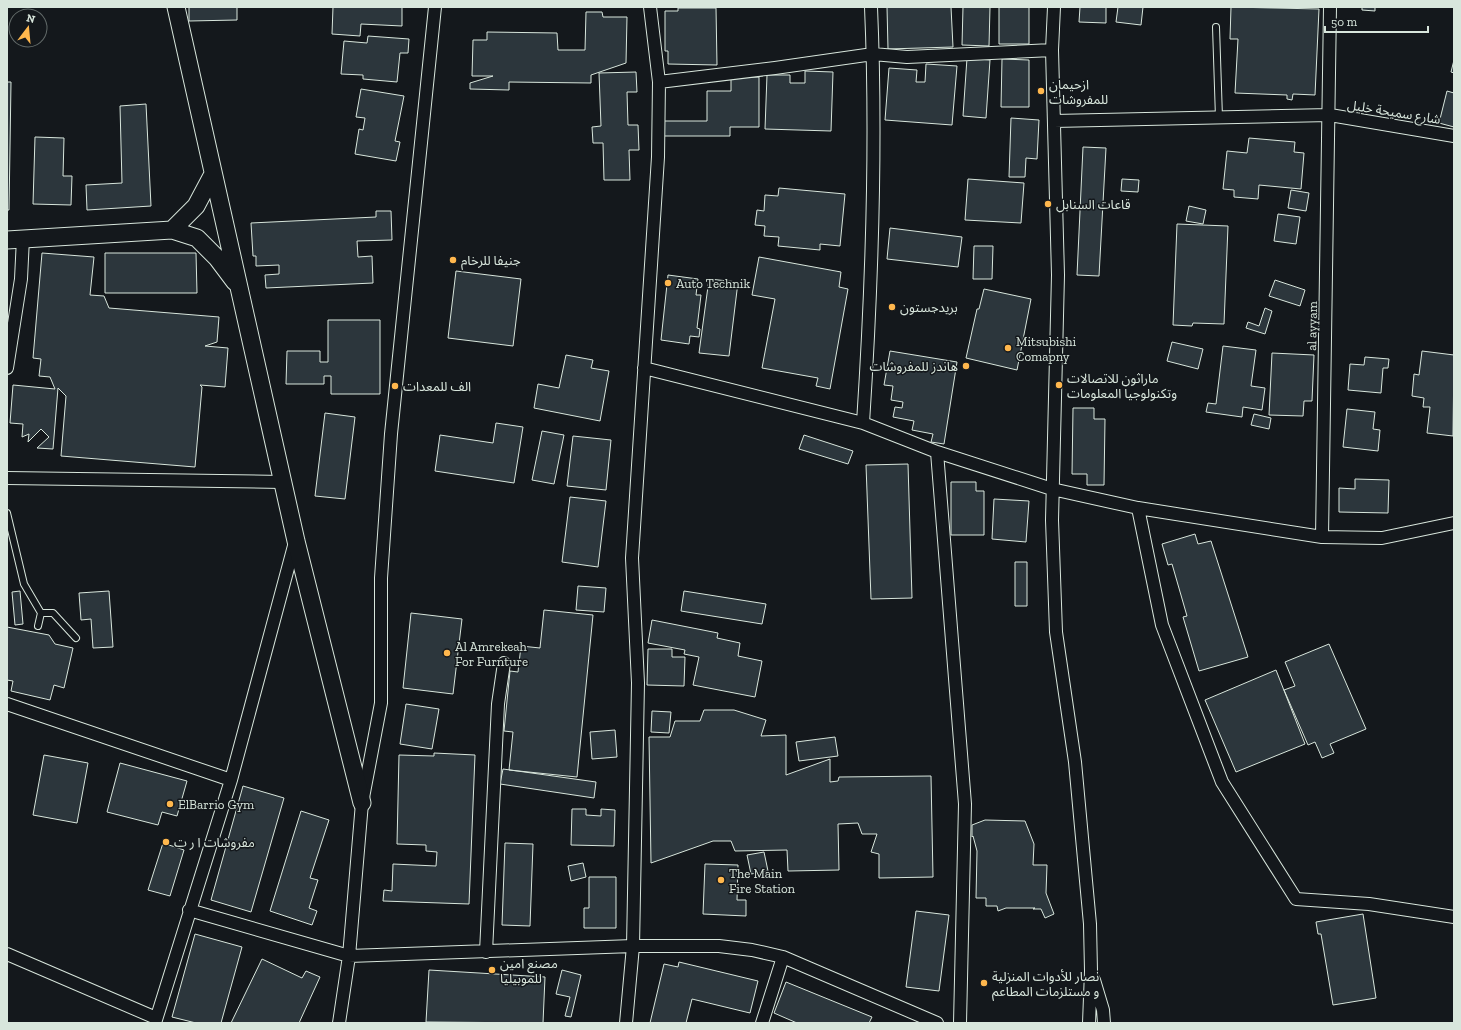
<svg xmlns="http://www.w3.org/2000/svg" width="1461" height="1030" viewBox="0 0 1461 1030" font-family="'Zilla Slab','Noto Sans Arabic',serif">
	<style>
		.building { fill: #2c363c; stroke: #d8e6dc }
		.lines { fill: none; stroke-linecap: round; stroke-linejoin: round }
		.lane-casing { stroke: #d8e6dc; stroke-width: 8 }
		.street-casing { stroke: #d8e6dc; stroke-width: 14 }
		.secondary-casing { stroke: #d8e6dc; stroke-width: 19 }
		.lane { stroke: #14181c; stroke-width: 6 }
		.street { stroke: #14181c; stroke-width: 12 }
		.secondary { stroke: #14181c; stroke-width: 17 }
		.poi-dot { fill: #ffb74d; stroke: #14181c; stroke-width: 1.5 }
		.labels { text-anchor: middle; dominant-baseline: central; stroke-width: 3; stroke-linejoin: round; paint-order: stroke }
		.poi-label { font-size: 13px; fill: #d8e6dc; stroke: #14181c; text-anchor: start }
		.street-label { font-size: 13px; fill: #d8e6dc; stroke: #14181c }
	</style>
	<rect width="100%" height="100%" fill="#14181c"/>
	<path class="building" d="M189 7H237V20L189 21Z
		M333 7H402V26L361 24 360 36 332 34Z
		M887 7H951L953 47 888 49Z
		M963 7H990L989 46 962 45Z
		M999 7H1029V44H999Z
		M1080 7H1106V23L1079 22Z
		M1118 7H1143L1141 25 1116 22Z
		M1231 7 1319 9 1315 95 1293 94 1292 100 1287 99V95L1235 93 1238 39H1230Z
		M1362 7H1375V11L1362 10Z
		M678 8H716L717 65 668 64V51H665V11H678Z
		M586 12H602L603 17H627L626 63 591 75V83L509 82V90L470 89V83L493 76H472L473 40H487V32L557 33 558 50H585Z
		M368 36 409 39 408 53H400L397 82 363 79V75L341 74 344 41 367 43Z
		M967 58 990 60 986 118 963 116Z
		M1002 59 1029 60V107H1001Z
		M1454 60V73L1451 72Z
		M926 64 957 66 952 125 885 120 889 68 917 70 916 82H925Z
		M805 71 833 72 831 131 765 129 767 75H790V83H805Z
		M636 72 637 92H627L628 125H638L639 150H629L630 180H604L603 143H593L592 127 601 126 599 73Z
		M731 77H759V127H730V136H663V121H707V91H731Z
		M7 82H11L9 210H7Z
		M361 89 404 96 395 141 400 142 396 161 355 154 359 129 363 130 365 118 356 117Z
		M1447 91 1454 93V127L1439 123Z
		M146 104 151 206 87 210 86 185 122 183 120 106Z
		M1011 118 1039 120 1037 159 1026 158 1025 177H1009Z
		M35 137 64 138 63 176H72L71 205 33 204Z
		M1249 138 1295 142 1294 152 1304 153 1301 189 1259 185 1258 199 1234 197V190L1223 189 1227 151 1247 153Z
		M1083 147 1106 148 1099 276 1077 275Z
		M968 179 1024 183 1021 223 965 220Z
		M1122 179 1139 180 1138 192 1121 191Z
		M779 188 845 194 840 246 820 244V250L778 246 779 237 764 236 765 226 755 225 757 210 764 211 765 195 778 196Z
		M1291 190 1309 193 1306 211 1288 208Z
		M1189 206 1206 210 1203 224 1186 221Z
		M376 211H391L392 240 357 241 358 257 372 256 373 283 266 288 265 275 279 274V265L256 266V256H253L251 223 376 217Z
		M1278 214 1300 217 1296 244 1274 241Z
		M1177 224 1228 226 1224 324 1193 323 1192 326 1173 325Z
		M890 228 962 237 958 267 887 259Z
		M974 246H993L992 279H973Z
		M42 253 94 257 90 295 104 296 109 308 219 317 217 342 205 346 228 348 225 387 200 385 202 387 195 467 61 456 66 396 58 388 53 449 37 448 49 437 41 429 28 442 29 434 22 437 23 424 10 423 13 385 55 389 50 377 39 376 41 359 33 358Z
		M105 253H196L197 293H105Z
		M759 257 841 272 839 287 848 289 830 389 816 386 818 378 762 368 775 299 752 295Z
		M456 271 521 279 513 346 448 338Z
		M668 275 698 279 696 295H701L697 328 700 329 699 337 690 336 689 344 661 340Z
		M709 279 738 282 729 356 699 353Z
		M1275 280 1305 290 1300 306 1269 296Z
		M984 289 1031 299 1017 370 966 358 977 309H979Z
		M1265 308 1272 311 1265 334 1246 328 1248 322 1259 326Z
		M328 320H380V394H331V376H324V384H286L287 351H320V362H328Z
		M1172 342 1203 349 1198 369 1167 361Z
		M1223 346 1256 350 1251 386 1265 388 1262 410 1243 407 1242 417 1206 412 1208 403 1216 404Z
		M890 351 957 362 944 444 931 442 933 434 912 430 914 421 893 417 895 407 902 408 903 402 891 400 893 386 884 385Z
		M1422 351 1454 355 1453 436 1427 433 1430 407H1423L1424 398 1412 396 1414 374 1419 375Z
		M1272 353 1314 355 1312 401H1304L1303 416 1269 415Z
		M566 355 593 360 591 368 609 371 600 421 534 408 538 384 559 388Z
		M1365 357 1389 359 1388 368H1383L1381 393 1348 390 1350 364 1364 365Z
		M1073 408H1094V419H1105L1104 485H1087V474H1072Z
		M1347 409 1375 412 1373 429 1380 430 1378 451 1343 447Z
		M325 413 355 417 345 499 315 496Z
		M1254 414 1271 418 1269 429 1251 425Z
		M496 423 523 427 514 483 435 471 440 435 493 443Z
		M542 431 564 435 554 484 532 480Z
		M804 435 853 451 848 464 799 449Z
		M573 436 611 440 606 490 567 486Z
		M908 464 912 598 871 599 866 465Z
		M1355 479 1389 480 1388 513 1339 512V488L1355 489Z
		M951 482H976V491H984V535H951Z
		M570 497 606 501 598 567 562 562Z
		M994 499 1029 501 1026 542 992 539Z
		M1195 534 1198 544 1211 541 1248 657 1199 671 1183 617 1187 616 1172 564 1168 565 1162 544Z
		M1015 562H1027V606H1015Z
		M578 586 606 588 604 612 576 610Z
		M20 591 23 624 15 625 12 592Z
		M109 591 113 647 93 648 91 619 81 620 79 593Z
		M684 591 766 604 762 624 681 611Z
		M544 610 593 615 577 777 509 770 513 732 504 731 510 671 518 672 521 646 540 648Z
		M411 613 462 619 453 694 403 688Z
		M652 620 718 633 717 638 740 643 738 656 762 661 755 697 693 685 699 657 684 654 685 650 648 643Z
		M7 627 49 635 55 644 73 648 64 688 54 685 50 700 11 691 13 681 7 680Z
		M1329 644 1366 729 1330 744 1334 753 1322 758 1315 742 1308 745 1284 690 1295 686 1285 662Z
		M648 649H672V657H685L684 686 647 685Z
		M1276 670 1305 744 1236 772 1205 700Z
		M406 704 439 709 432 749 400 744Z
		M704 710H734L766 720 761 736 786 735V775L830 759V782L838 781 839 777 931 776 933 877 879 878V854L871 852 877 834H862L858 823 838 824 839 870 789 871H788L787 850 735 851 731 841H713L651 863 649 737H670L675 721H700Z
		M652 711 671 712 669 733 651 732Z
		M615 730 617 757 592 759 590 732Z
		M835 737 838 756 799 761 796 742Z
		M434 753 475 755 469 904 383 901 384 890 392 891 393 864 436 866 437 852 426 851V845L397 844 399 755 434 756Z
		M44 755 88 763 77 823 33 815Z
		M120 763 187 781 177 816 162 812 158 825 107 812Z
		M503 769 596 782 594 798 500 784Z
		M243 786 284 798 251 912 211 900Z
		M572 809H586V815L601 816V809L615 810 614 846 571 845Z
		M301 811 329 820 310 878 318 880 309 908 317 911 312 925 270 911Z
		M985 820 1025 821 1034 844 1033 865H1047L1046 893 1054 914 1045 918 1041 909H1033L1035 908H1006L998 911 997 906H986V898H976L977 851 973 836 972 837V825Z
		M163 843 184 850 170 896 148 890Z
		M505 843 533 844 530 926 502 925Z
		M764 852 768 871 751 874 747 855Z
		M583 863 586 877 571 881 568 866Z
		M705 864 738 865 737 900H746V916L703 914Z
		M589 877H616V928H584V908H589Z
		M916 911 949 915 939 991 906 987Z
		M1363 914 1376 998 1333 1005 1321 934H1318L1316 922Z
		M195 934 242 947 221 1023H196L172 1017Z
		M262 959 302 978 306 971 320 977 299 1023H231Z
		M679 962 758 981 750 1013 692 999 686 1023H650L664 964 678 967Z
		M429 970 545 977 543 1023 426 1022Z
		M562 970 581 975 571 1017 565 1016 570 997 556 994Z
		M786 982 872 1017 869 1023H797L774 1013Z"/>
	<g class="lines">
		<defs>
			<path id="lane" d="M1216 27 1219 118
				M7 513 24 584 41 613 38 626
				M41 613H53L76 638"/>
			<path id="street" d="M1052 50 1058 275 1052 520 1056 632 1075 762 1090 924 1091 971 1089 1023
				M659 82 775 68 873 54 907 57 1052 50 1054 7
				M1054 121 1330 115 1454 136
				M7 368 21 279 23 238
				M644 368 863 423 937 452 1052 489 1138 508 1322 537 1382 538 1454 523
				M863 423C872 285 877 145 871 7
				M937 452 965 804 960 1023
				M7 478 282 482
				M1138 508 1162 625 1222 782 1296 899 1369 904 1454 917
				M1322 537 1330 7
				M7 704 231 780
				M189 910 349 956 633 946H719L752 950 783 957 937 1023
				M486 952 498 704 504 663
				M7 954 156 1018
				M1094 980 1103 1010 1104 1023
				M155 1023 231 780 295 542
				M339 1023 349 956 362 803 381 703V578L391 434 435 7
				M626 1023 633 946 638 683 632 558 658 157 659 82 650 7
				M762 1023 783 957"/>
			<path id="secondary" d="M176 7 296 541 362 803
				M172 230 196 206 213 174
				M7 240 172 230 197 238 217 258 235 282"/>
		</defs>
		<use href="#lane" class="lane-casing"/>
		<use href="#street" class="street-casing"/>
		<use href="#secondary" class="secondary-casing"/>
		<use href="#lane" class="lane"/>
		<use href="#street" class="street"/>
		<use href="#secondary" class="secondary"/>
	</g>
	<g class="poi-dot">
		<circle cx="1041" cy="91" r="4"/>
		<circle cx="1048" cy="204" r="4"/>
		<circle cx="453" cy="260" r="4"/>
		<circle cx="668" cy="283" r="4"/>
		<circle cx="892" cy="307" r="4"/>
		<circle cx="1008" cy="348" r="4"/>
		<circle cx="966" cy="366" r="4"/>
		<circle cx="1059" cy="385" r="4"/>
		<circle cx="395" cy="386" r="4"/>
		<circle cx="447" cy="653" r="4"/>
		<circle cx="170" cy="804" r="4"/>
		<circle cx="166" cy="842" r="4"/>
		<circle cx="721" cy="880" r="4"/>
		<circle cx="492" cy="970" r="4"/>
		<circle cx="984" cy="983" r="4"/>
	</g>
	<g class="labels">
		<g class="poi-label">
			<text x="1049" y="84">ازحيمان<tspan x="1049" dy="15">للمفروشات</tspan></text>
			<text x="1056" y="204">قاعات السنابل</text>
			<text x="461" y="260">جنيفا للرخام</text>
			<text x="676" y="283">Auto Technik</text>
			<text x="900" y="307">بريدجستون</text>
			<text x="1016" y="341">Mitsubishi<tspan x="1016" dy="15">Comapny</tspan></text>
			<text x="958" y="366" text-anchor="end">هاندز للمفروشات</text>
			<text x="1067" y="378">ماراثون للاتصالات<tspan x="1067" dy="15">وتكنولوجيا المعلومات</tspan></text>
			<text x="403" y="386">الف للمعدات</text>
			<text x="455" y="646">Al Amrekeah<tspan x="455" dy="15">For Furnture</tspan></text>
			<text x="178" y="804">ElBarrio Gym</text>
			<text x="174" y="842">مفروشات ا ر ت</text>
			<text x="729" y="873">The Main<tspan x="729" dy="15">Fire Station</tspan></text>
			<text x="500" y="963">مصنع امين<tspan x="500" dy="15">للموبيليا</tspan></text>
			<text x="992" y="976">نصار للأدوات المنزلية<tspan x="992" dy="15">و مستلزمات المطاعم</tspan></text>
		</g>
		<g class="street-label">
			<text transform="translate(1394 112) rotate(9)">شارع سميحة خليل</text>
			<text transform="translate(1312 326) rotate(-89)">al ayyam</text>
		</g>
	</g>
	<rect width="1461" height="1030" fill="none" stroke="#d8e6dc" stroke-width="16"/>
	<g transform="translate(28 28) rotate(16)"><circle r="19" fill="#14181c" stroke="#626a69"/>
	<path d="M0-3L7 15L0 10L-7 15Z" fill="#ffb74d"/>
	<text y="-6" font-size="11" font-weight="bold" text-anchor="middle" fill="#d8e6dc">N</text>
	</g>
	<path d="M1325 26v6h103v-6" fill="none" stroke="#d8e6dc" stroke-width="2"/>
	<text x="1331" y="26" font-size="12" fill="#d8e6dc" stroke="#14181c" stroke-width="3" paint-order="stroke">50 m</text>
</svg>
